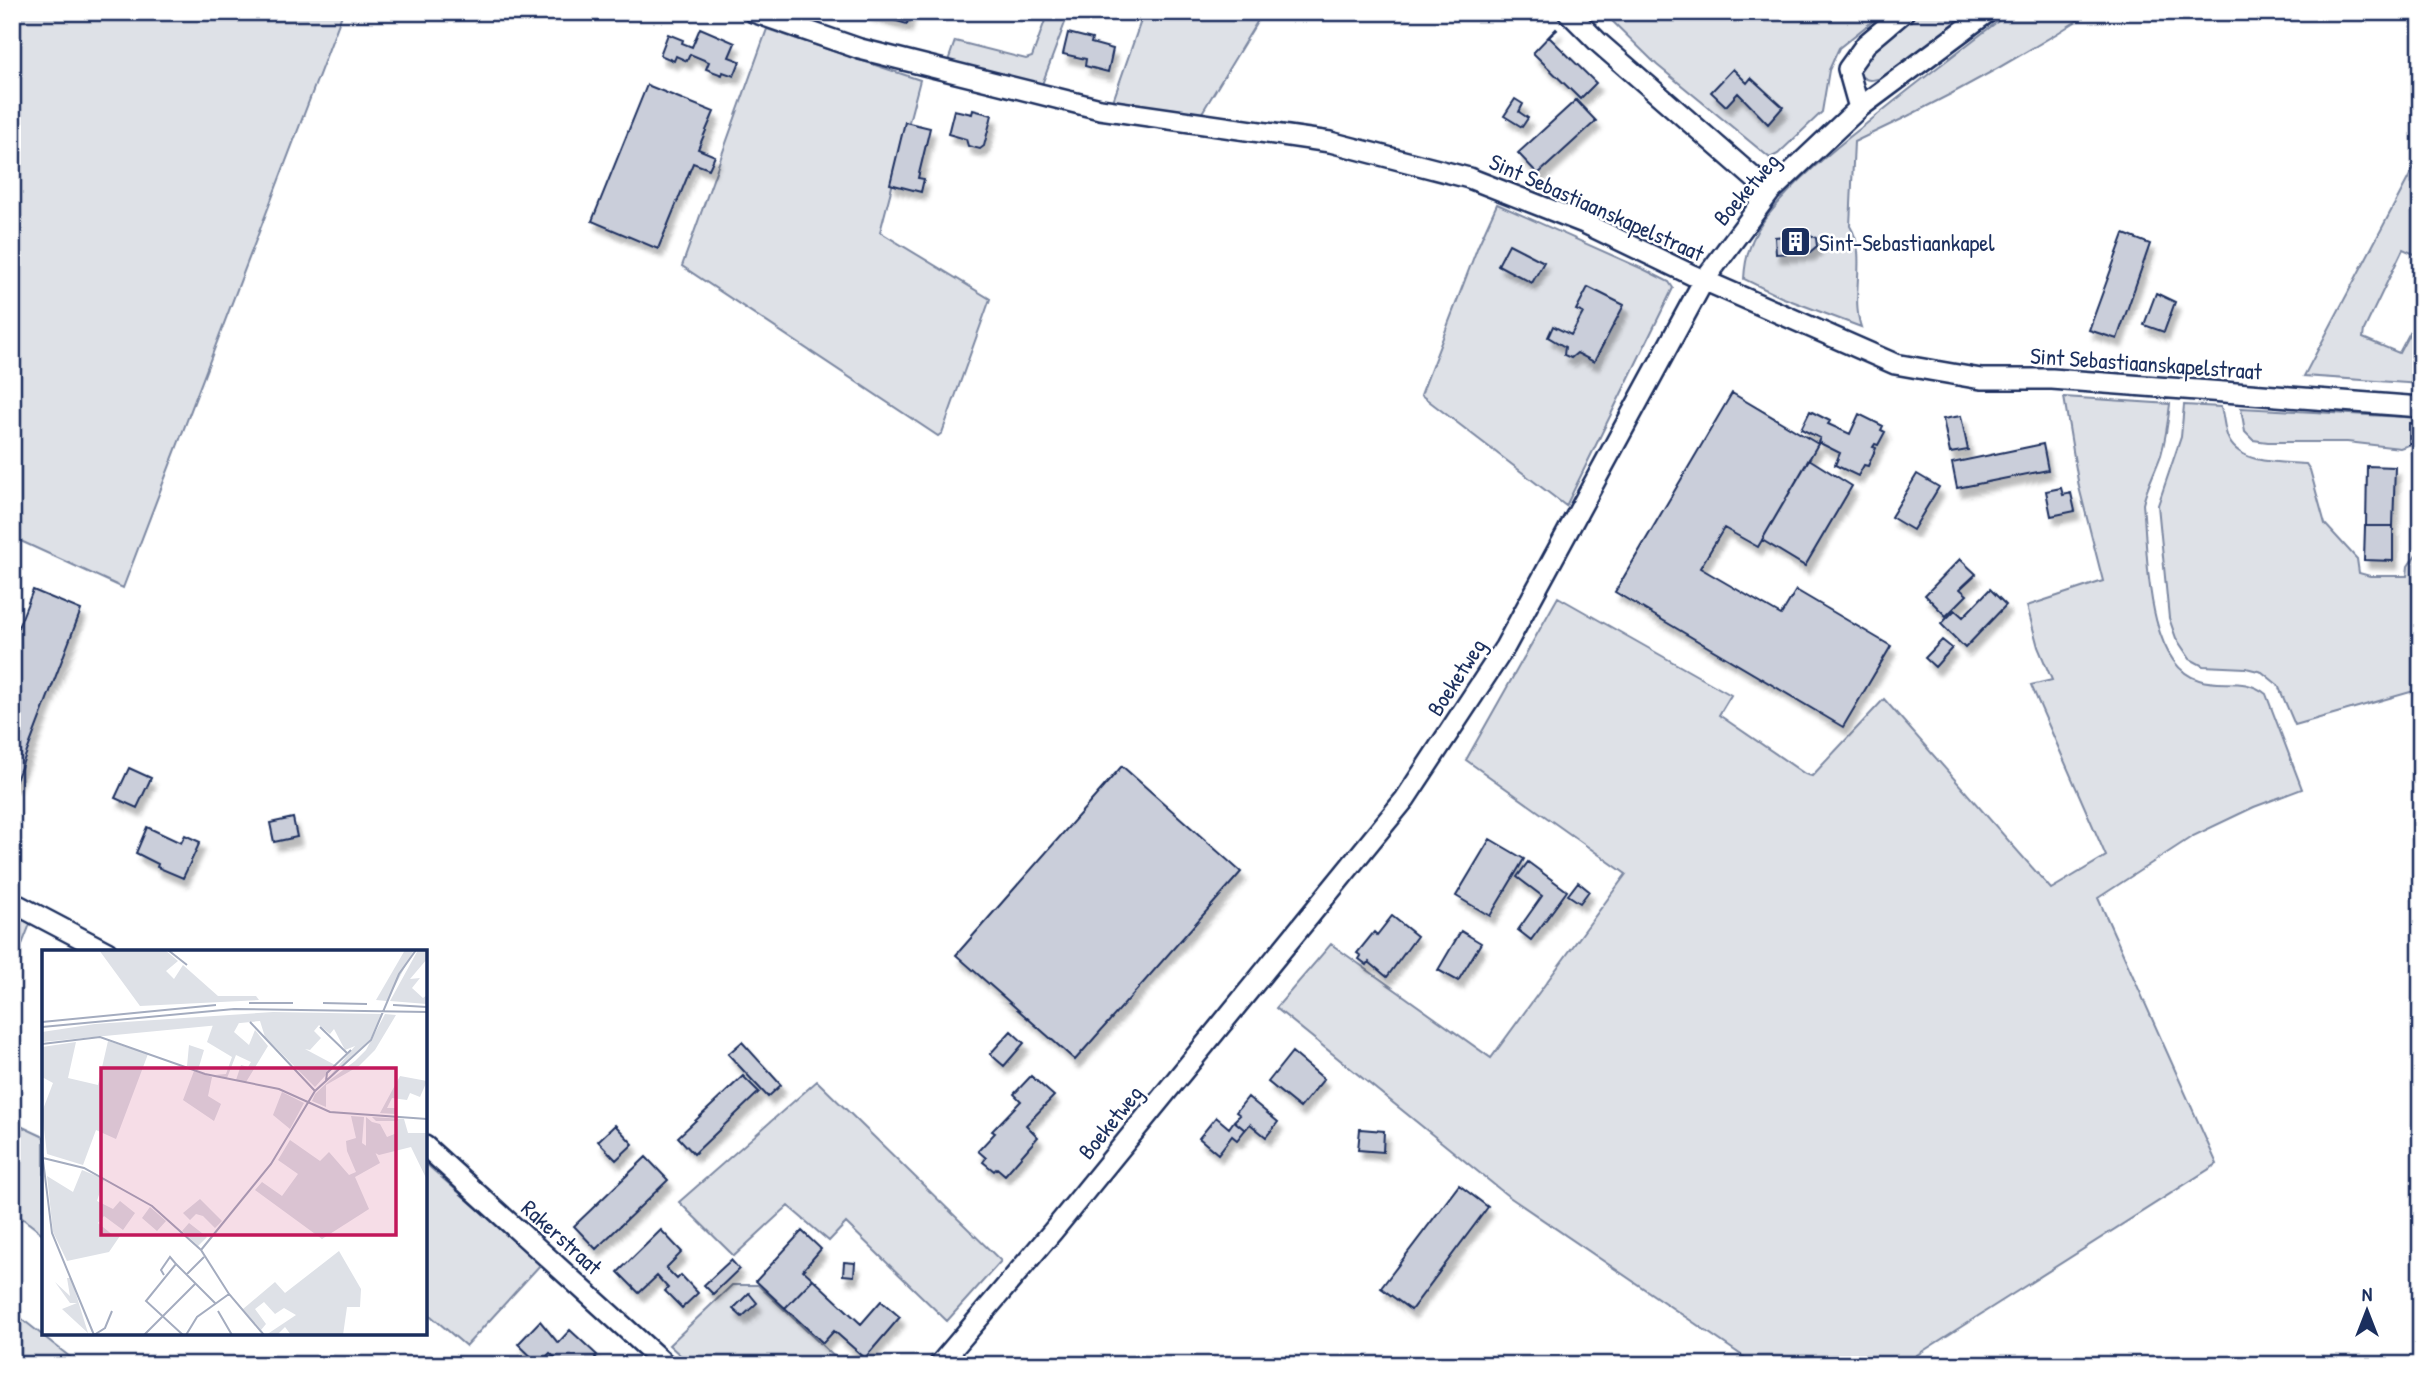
<svg xmlns="http://www.w3.org/2000/svg" width="2433" height="1377" viewBox="0 0 2433 1377" font-family="'Patrick Hand',sans-serif">
	<style>
		.green { fill: #dee1e7; stroke: #7c88a2; stroke-width: 2 }
		.building { fill: #caceda; stroke: #1b2f5e; stroke-width: 2; filter: url(#shadow) }
		.lines { fill: none; stroke-linecap: round; stroke-linejoin: round }
		.minor-casing { stroke: #1b2f5e; stroke-width: 24 }
		.minor { stroke: #fff; stroke-width: 19 }
		.labels { text-anchor: middle; dominant-baseline: central; stroke-width: 5; stroke-linejoin: round; paint-order: stroke }
		.street-label { font-size: 23px; fill: #1b2f5e; stroke: #fff }
		.poi-label { font-size: 23px; fill: #1b2f5e; stroke: #fff; text-anchor: start }
		.inset-road { fill: none; stroke: #a4acbf; stroke-width: 2 }
		.view { fill: #c2185b; fill-opacity: 0.15; stroke: #c2185b; stroke-width: 3.5 }
		.inset-edge { fill: none; stroke: #1b2f5e; stroke-width: 3.5 }
	</style>
	<defs>
		<filter id="shadow"><feDropShadow dx="4.5" dy="8" stdDeviation="2" flood-color="#0004"/></filter>
	</defs>
	<rect width="100%" height="100%" fill="#fff"/>
	<filter id="ink" filterUnits="userSpaceOnUse"><feTurbulence type="fractalNoise" baseFrequency=".0143" numOctaves="2"/><feDisplacementMap in="SourceGraphic" scale="14" xChannelSelector="R" yChannelSelector="G"/><feConvolveMatrix kernelMatrix="1 2 1 2 8 2 1 2 1" color-interpolation-filters="sRGB"/></filter>
	<g filter="url(#ink)">
		<path class="green" d="M12 12H343L123 588 12 537Z
			M1048 12H1069L1041 87 947 64 955 41 1026 59 1032 57Z
			M1144 12H1263L1200 116 1112 104Z
			M1603 12H1884L1839 48 1829 70 1822 112 1778 154 1770 158 1657 65Z
			M1914 12H1970L1884 77C1874 80 1867 83 1859 74L1861 56Z
			M2010 12H2091C2015 61 1936 104 1854 142L1850 226C1868 255 1850 295 1861 327L1781 297 1744 279C1745 257 1751 237 1765 219 1793 183 1830 152 1866 124 1913 85 1962 49 2010 12Z
			M767 29 920 80 880 232 990 299 942 433 938 436 682 266Z
			M2421 154V257L2403 249 2364 330 2363 338 2399 353 2418 317 2421 318V384L2304 376Z
			M1497 204 1645 270 1669 282 1673 288 1566 506 1421 395 1478 246Z
			M2064 397 2170 404C2168 422 2166 438 2161 455 2155 472 2147 486 2143 504 2148 551 2145 664 2199 680 2223 688 2243 676 2266 694L2302 789 2254 807 2193 836 2098 898 2217 1164 1901 1365H1756L1508 1196 1276 1008 1331 944 1491 1058 1626 874 1466 760 1558 597 1731 695 1719 715 1805 774 1812 776 1884 699 2051 889 2106 856 2031 685 2052 680 2038 647 2027 606 2103 581 2079 487Z
			M2184 405 2221 407C2224 417 2224 431 2229 440 2242 465 2282 462 2306 464L2310 470 2325 524 2357 559 2359 573 2370 576H2407L2408 566 2421 547V689L2295 725 2278 685 2262 672 2246 668 2203 666 2190 659 2176 638 2169 618 2158 505 2181 437Z
			M2241 408 2421 418V441L2400 448 2347 442H2268L2253 440 2245 432Z
			M12 910 32 919 12 970Z
			M817 1081 1001 1261 947 1321 846 1223 829 1241 788 1206 734 1256 679 1202Z
			M12 1122 44 1137V1235L22 1218 12 1231Z
			M425 1163 541 1264 466 1346 425 1311Z
			M732 1285H758L843 1365H691L669 1345Z
			M12 1311 80 1365H12Z"/>
		<path class="building" d="M866 12H910L907 24Z
			M700 28 735 43 729 57 740 61 734 76 723 72 722 75 706 69 709 62 690 54 687 61 676 56 674 61 660 55 668 34 683 40 682 43 692 47Z
			M1556 29 1557 30 1549 37 1596 83 1580 99 1533 53Z
			M1068 33 1092 39 1091 43 1113 49 1108 72 1085 66 1086 59 1063 54Z
			M1733 69 1747 83 1751 78 1783 107 1768 124 1738 93 1726 106 1711 92Z
			M647 85 714 112 698 149 715 156 709 169 693 163 658 249 592 221Z
			M1515 99 1523 104 1519 112 1528 118 1522 127 1504 116Z
			M1576 100 1596 121 1538 174 1518 153Z
			M954 110 972 114 973 110 992 115 984 146 980 149 968 146 966 139 948 134Z
			M905 122 930 128 918 178 924 179 921 192 890 184Z
			M1809 234 1816 238 1817 246 1810 252 1776 254 1775 237Z
			M2124 234 2150 244 2117 339 2089 330Z
			M1509 244 1544 262 1532 283 1498 265Z
			M1588 287 1624 305 1594 362 1577 353 1571 358 1564 355 1565 347 1548 337 1553 326 1571 335 1583 313 1576 310Z
			M2156 293 2175 302 2164 332 2144 325Z
			M1732 393 1818 444 1758 547 1724 528 1700 568 1781 615 1796 590 1891 646 1843 727 1615 592Z
			M1810 411 1830 421 1828 424 1850 434 1859 414 1883 426 1881 430 1885 432 1878 445 1875 444 1873 447 1876 448 1868 466 1864 465 1858 476 1835 465 1840 453 1818 442 1820 438 1801 429Z
			M1961 416 1968 450 1950 453 1943 419Z
			M2409 423H2421V444H2409Z
			M2043 444 2048 470 1957 488 1952 463Z
			M1809 459 1852 486 1805 566 1762 540Z
			M2367 466 2395 467 2393 526H2366Z
			M1917 474 1939 487 1913 530 1891 517Z
			M2061 488 2063 495 2071 493 2075 511 2051 516 2046 491Z
			M2365 526H2393V561L2364 560Z
			M1960 559 1976 574 1960 589 1967 595 1946 616 1925 595Z
			M1990 589 2006 605 1965 648 1941 624 1955 610 1963 617Z
			M33 590 81 610 15 783 12 782V643Z
			M1942 640 1952 648 1935 667 1925 658Z
			M1122 766 1241 872 1075 1060 956 955Z
			M129 768 151 778 137 808 115 798Z
			M293 818 297 837 274 842 270 823Z
			M147 827 181 843 185 835 200 842 183 878 157 867 158 864 136 853Z
			M1490 839 1524 859 1490 916 1456 896Z
			M1528 862 1567 891 1531 940 1518 930 1542 896 1517 877Z
			M1578 882 1589 891 1580 903 1568 895Z
			M1392 916 1417 936 1387 977 1369 962 1367 965 1359 959 1361 956 1357 953 1374 932 1377 935Z
			M1461 931 1481 943 1458 981 1438 970Z
			M1011 1031 1024 1043 1004 1066 990 1054Z
			M742 1042 781 1085 768 1097 728 1054Z
			M1292 1052 1324 1079 1300 1108 1268 1082Z
			M743 1076 759 1092 694 1154 678 1137Z
			M1031 1076 1054 1096 1026 1125 1038 1137 1005 1175 997 1168 994 1171 983 1162 986 1158 978 1151 995 1133 992 1131 1021 1101 1014 1094Z
			M1248 1097 1278 1122 1266 1137 1250 1124 1245 1130 1234 1121 1240 1115 1236 1112Z
			M1216 1117 1229 1128 1234 1121 1245 1130 1237 1140 1232 1136 1218 1154 1199 1138Z
			M615 1125 633 1144 616 1160 598 1141Z
			M1360 1129 1384 1131 1383 1152 1358 1150Z
			M646 1157 668 1180 596 1249 574 1226Z
			M1459 1185 1488 1207 1411 1310 1381 1288Z
			M661 1230 682 1252 666 1268 677 1279 681 1275 698 1293 682 1308 665 1291 668 1288 657 1276 639 1293 618 1272Z
			M802 1231 821 1249 803 1270 813 1279 785 1308 756 1281Z
			M731 1260 739 1269 713 1294 704 1285Z
			M844 1262 855 1263 854 1276 843 1275Z
			M813 1279 861 1324 881 1301 900 1317 865 1358 834 1331 823 1343 785 1308Z
			M749 1293 757 1303 742 1317 733 1309Z
			M540 1321 558 1343 570 1330 597 1355 595 1357 598 1360 594 1365H562L550 1353 539 1364 518 1344Z"/>
		<g class="lines">
			<defs>
				<path id="minor" d="M753 12 860 49 1100 109 1330 142 1469 178 1584 223 1692 275 1895 364 1981 379H2052L2421 407
					M1568 12 1598 42 1770 192
					M1859 108 1848 69 1866 44 1904 12
					M12 902 107 952
					M425 1146 666 1365
					M939 1365 1053 1231 1405 799 1505 647 1704 280 1770 192 1859 108 1988 12"/>
			</defs>
			<use href="#minor" class="minor-casing"/>
			<use href="#minor" class="minor"/>
		</g>
	</g>
	<defs>
		<symbol id="building-square" viewBox="-11 -11 22 22"><rect x="-9" y="-9" width="18" height="18" rx="4" fill="#1b2f5e" stroke="#fff"/><path d="M-4-6H4V6H1V3H-1V6H-4ZM-2.5-4.3h1.7v1.8h-1.7ZM.8-4.3h1.7v1.8H.8ZM-2.5-1h1.7V.8h-1.7ZM.8-1h1.7V.8H.8Z" fill="#fff"/></symbol>
	</defs>
	<g fill-rule="evenodd">
		<use href="#building-square" x="1778" y="224" width="35" height="35"/>
	</g>
	<g class="labels">
		<g class="street-label">
			<text transform="translate(1746 189) rotate(-49)">Boeketweg</text>
			<text transform="translate(1597 207) rotate(24)">Sint Sebastiaanskapelstraat</text>
			<text transform="translate(2146 363) rotate(4)">Sint Sebastiaanskapelstraat</text>
			<text transform="translate(1456 677) rotate(-57)">Boeketweg</text>
			<text transform="translate(1110 1122) rotate(-51)">Boeketweg</text>
			<text transform="translate(562 1237) rotate(42)">Rakerstraat</text>
		</g>
		<g class="poi-label">
			<text x="1819" y="242">Sint-Sebastiaankapel</text>
		</g>
	</g>
	<g transform="translate(42 950)">
		<rect width="385" height="385" fill="#fff"/>
		<path d="M57 0H123L136 11 124 21 132 29 141 15 176 46H214L217 50 98 56ZM363 0H372L345 51 334 50ZM376 0H385V9L368 29 378 28 370 38 381 48 385 45V54L348 51ZM231 62 340 64 328 90 287 127 313 96 303 100 292 79 288 84 277 75 272 81 279 88 268 100 263 99 293 115 273 137 223 87 218 71 0 92V82L53 74ZM343 64 354 65 333 100 317 116 284 135V157L270 151 273 144 288 130 313 111 324 100ZM197 73 192 82 207 95 213 80 226 96 204 132 194 130 199 115 206 117 209 112 194 105 185 128 173 125 184 124 190 107 165 92 171 75ZM66 91 106 104 74 189 54 180 41 215 5 204 0 162 11 133 0 127V97L34 92 26 128 56 135ZM147 95 162 100 156 120 145 116ZM152 121 170 127 166 146 179 154 172 171 141 150ZM358 126 385 131 378 147 368 143 365 150 350 148 345 158H355L353 164 338 163ZM240 142 262 153 248 179 231 165ZM309 166 322 167 320 193 333 202 338 213 313 227 327 259 280 289 213 240 220 232 240 246 256 224 236 210 248 190 278 211 287 202 307 225 314 222 305 201 304 191 314 188ZM324 167 330 172 338 174 345 187 355 183 356 171H334L330 167 362 169 366 183H385V230L369 197 337 205 324 198ZM40 220 62 229 55 251 71 259 78 251 93 263 81 280 62 266 56 273 72 286 80 283 67 302 25 311 11 282 5 226 31 242ZM158 249 180 271 173 278 161 266 154 264 148 270 141 263ZM108 257 124 271 115 281 100 268ZM147 273 165 287 156 296 140 281ZM297 301 319 339 318 357H305L301 385H249L243 377 235 385H224L254 365 242 358 233 364 222 352 213 359 224 374 219 380 201 359 233 332 243 343ZM25 328H29L46 383 20 359 35 353H28L13 332 28 346Z" fill="#dee1e7"/>
		<path class="inset-road" d="M126 0 145 15M207 53H251M281 53 325 54M351 55 385 57M0 72 174 55M208 72 273 141M0 77 192 59 385 62M278 77 306 104M0 94 58 87 163 124 237 139 288 162 385 169M284 131 285 123 309 100M0 202 10 283 52 385M1 208 42 218 110 256 159 300 187 344 222 385M159 300 229 214 273 141 329 90 357 24 374 0M134 314 173 353M122 325 119 320 128 307 134 314 104 351 141 385M144 325 162 307M176 361 190 385M52 385 63 378 70 361M102 385 153 334M144 385 155 367 187 344"/>
		<path class="view" d="M59 118H354V285H59Z"/>
		<rect width="385" height="385" class="inset-edge"/>
	</g>
	<rect width="2433" height="1377" fill="none" stroke="#fff" stroke-width="42"/>
	<rect x="21" y="21" width="2391" height="1335" fill="none" stroke="#1b2f5e" stroke-width="2.5" filter="url(#ink)"/>
	<g transform="translate(2367 1311)" stroke="#ffffff" stroke-width="5" paint-order="stroke">
	<path d="M0-5L12 26L0 18L-12 26Z" fill="#1b2f5e"/>
	<text y="-10" font-size="19" font-weight="bold" text-anchor="middle" fill="#1b2f5e">N</text>
	</g>
</svg>
